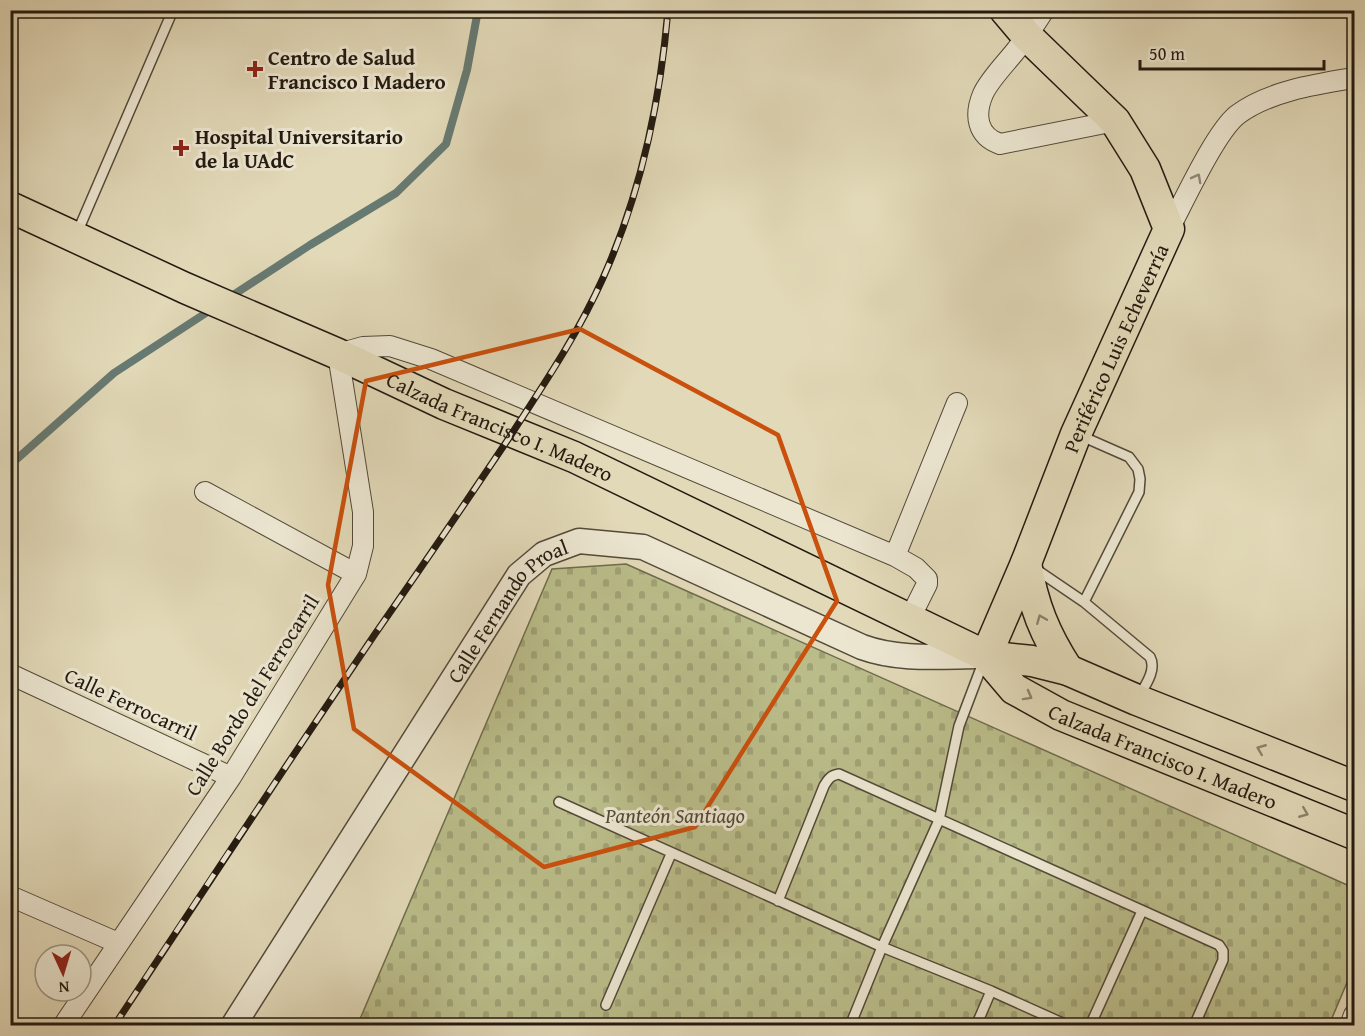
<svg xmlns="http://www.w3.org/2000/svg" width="1365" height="1036" viewBox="0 0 1365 1036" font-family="'Gentium Book Plus',serif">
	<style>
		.cemetery { fill: url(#cemetery-stones); stroke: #6e6c4d; stroke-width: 1.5 }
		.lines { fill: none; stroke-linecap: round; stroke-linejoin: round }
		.stream { stroke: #677a72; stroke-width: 8 }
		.service-casing { stroke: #534a3a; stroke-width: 12 }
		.minor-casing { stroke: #534a3a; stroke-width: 22 }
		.tertiary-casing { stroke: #534a3a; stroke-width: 27 }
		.primary-casing { stroke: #231a10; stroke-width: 33 }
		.service { stroke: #ece6d1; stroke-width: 9 }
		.minor { stroke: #ece6d1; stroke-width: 20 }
		.tertiary { stroke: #ece6d1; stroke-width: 24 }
		.primary { stroke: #e2d9b8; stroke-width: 30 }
		.rail-casing { stroke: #231a10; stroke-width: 7 }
		.rail { stroke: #ece6d1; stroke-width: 4.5; stroke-dasharray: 14; stroke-linecap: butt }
		.oneway { stroke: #928a7a }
		.oneway2 { stroke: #8c836c }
		.marked { fill: none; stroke: #ca500d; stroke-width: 4.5; stroke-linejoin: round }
		.poi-dot { fill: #8f2418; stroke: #ece6d1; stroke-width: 2 }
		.labels { text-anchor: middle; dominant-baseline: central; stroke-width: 6; stroke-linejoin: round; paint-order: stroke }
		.poi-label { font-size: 21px; font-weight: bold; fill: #231a10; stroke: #ece6d1; text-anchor: start }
		.street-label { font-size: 21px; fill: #231a10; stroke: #ece6d1 }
		.park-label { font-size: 21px; font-style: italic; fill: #504b35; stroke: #ece6d1 }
	</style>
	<defs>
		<pattern id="cemetery-stones" width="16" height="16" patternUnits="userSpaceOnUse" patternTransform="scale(1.5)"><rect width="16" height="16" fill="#babd8a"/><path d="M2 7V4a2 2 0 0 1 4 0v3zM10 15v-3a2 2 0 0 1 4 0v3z" fill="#a0a276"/></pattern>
	</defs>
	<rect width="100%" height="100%" fill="#e2d9b8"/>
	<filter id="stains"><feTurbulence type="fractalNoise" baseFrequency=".00333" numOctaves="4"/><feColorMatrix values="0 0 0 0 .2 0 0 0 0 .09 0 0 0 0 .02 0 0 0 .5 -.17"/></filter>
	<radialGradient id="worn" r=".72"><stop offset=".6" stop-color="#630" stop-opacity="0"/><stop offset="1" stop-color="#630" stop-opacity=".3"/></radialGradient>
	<path class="cemetery" d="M626 564 1354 888V966L1329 1025 357 1026 552 569Z"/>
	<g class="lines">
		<path class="stream" d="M227 299 310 245 396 193 446 144 467 70 478 10
			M10 465 114 373 212 309"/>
		<defs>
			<path id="service" d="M77 233 173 10
				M1079 435 1129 457 1138 469 1140 479 1139 492 1084 602 1150 657C1157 670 1145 686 1138 698
				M1034 568 1084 602
				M559 802 882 947 991 991 1069 1026
				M778 901 824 786C828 779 831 775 839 774L1219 945 1223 951V960L1194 1026
				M606 1005 671 854
				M850 1026 882 947 939 820 959 726 984 660
				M976 1026 991 991
				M1090 1026 1142 911"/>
			<path id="minor" d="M1044 10C1035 24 1027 37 1017 49 1007 62 989 80 983 94 974 115 977 136 1000 144L1115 121
				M1169 229C1184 201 1215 133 1237 115 1269 91 1317 84 1354 78
				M205 492 356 574
				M895 556 957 403
				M10 674 231 777
				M10 896 118 943
				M63 1026 231 777 356 574 363 546V512L338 354 363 347 390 346 431 359 895 556 916 568 927 579V584L909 620
				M1350 1026 1354 1015"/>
			<g id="tertiary">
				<path id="s1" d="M233 1026 519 575 544 554 579 541 643 547 862 647C900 661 943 656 983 656"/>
			</g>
			<g id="primary">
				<path id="s2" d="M10 207 185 288 338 354 444 404 574 457 986 656 1032 661 1068 670 1137 700 1354 786"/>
				<path d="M1026 563C1033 605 1045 635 1068 670"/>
				<path id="s3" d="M986 656 1026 563 1076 434 1169 229 1145 169 1115 121 1027 36 1005 10"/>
				<path id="s4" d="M986 656 1014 689 1061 715 1354 834"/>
			</g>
		</defs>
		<use href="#service" class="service-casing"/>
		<use href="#minor" class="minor-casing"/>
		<use href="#tertiary" class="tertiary-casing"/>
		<use href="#primary" class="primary-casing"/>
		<use href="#service" class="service"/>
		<use href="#minor" class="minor"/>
		<use href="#tertiary" class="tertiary"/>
		<use href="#primary" class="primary"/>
		<defs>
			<path id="rail" d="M114 1026C200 895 287 764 375 634 421 568 466 502 511 435 544 384 578 334 603 278 641 193 660 103 668 10"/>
		</defs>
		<use href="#rail" class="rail-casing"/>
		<use href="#rail" class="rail"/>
	</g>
	<defs><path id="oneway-chevron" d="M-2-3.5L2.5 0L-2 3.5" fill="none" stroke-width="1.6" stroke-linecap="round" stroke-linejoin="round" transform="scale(1.5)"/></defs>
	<use class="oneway" href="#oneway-chevron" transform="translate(1197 178) rotate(-62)"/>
	<g class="oneway2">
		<use href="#oneway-chevron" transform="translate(1041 619) rotate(-112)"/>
		<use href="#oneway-chevron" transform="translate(1028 696) rotate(29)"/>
		<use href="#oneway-chevron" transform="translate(1261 749) rotate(-158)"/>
		<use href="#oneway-chevron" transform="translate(1304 813) rotate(22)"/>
	</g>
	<path class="marked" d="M580 329 778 435 837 601 695 827 544 867 354 729 328 585 366 381Z"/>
	<g class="poi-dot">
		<path d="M252 60h6v6h6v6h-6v6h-6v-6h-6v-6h6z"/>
		<path d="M178 139h6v6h6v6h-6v6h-6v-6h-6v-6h6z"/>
	</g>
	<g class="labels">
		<g class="poi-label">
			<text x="268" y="57">Centro de Salud<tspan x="268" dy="24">Francisco I Madero</tspan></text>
			<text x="195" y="136">Hospital Universitario<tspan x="195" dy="24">de la UAdC</tspan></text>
		</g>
		<g class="street-label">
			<text stroke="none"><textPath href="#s3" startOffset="334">Periférico Luis Echeverría</textPath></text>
			<text stroke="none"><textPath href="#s2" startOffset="537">Calzada Francisco I. Madero</textPath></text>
			<text stroke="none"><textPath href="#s1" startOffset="500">Calle Fernando Proal</textPath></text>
			<text transform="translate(252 695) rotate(-58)">Calle Bordo del Ferrocarril</text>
			<text transform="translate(131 704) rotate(25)">Calle Ferrocarril</text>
			<text stroke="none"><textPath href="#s4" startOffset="207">Calzada Francisco I. Madero</textPath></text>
		</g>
		<g class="park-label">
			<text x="675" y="815">Panteón Santiago</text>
		</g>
	</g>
	<rect width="1365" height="1036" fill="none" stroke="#e2d9b8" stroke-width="36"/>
	<rect x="12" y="12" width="1341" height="1012" fill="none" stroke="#231a10" stroke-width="3"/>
	<rect x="18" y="18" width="1329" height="1000" fill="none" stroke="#231a10" stroke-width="1.5"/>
	<g transform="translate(63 973) rotate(176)"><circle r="28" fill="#ece6d1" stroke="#9c9484" stroke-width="1.5"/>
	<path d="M0-4.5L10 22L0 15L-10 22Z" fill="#8f2418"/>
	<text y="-9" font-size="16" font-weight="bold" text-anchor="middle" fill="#231a10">N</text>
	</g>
	<path d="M1140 60v9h184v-9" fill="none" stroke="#231a10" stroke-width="3"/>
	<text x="1149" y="60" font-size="18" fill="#231a10" stroke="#ece6d1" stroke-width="4.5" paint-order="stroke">50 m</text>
	<rect width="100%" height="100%" filter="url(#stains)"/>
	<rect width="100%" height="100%" fill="url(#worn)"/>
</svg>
